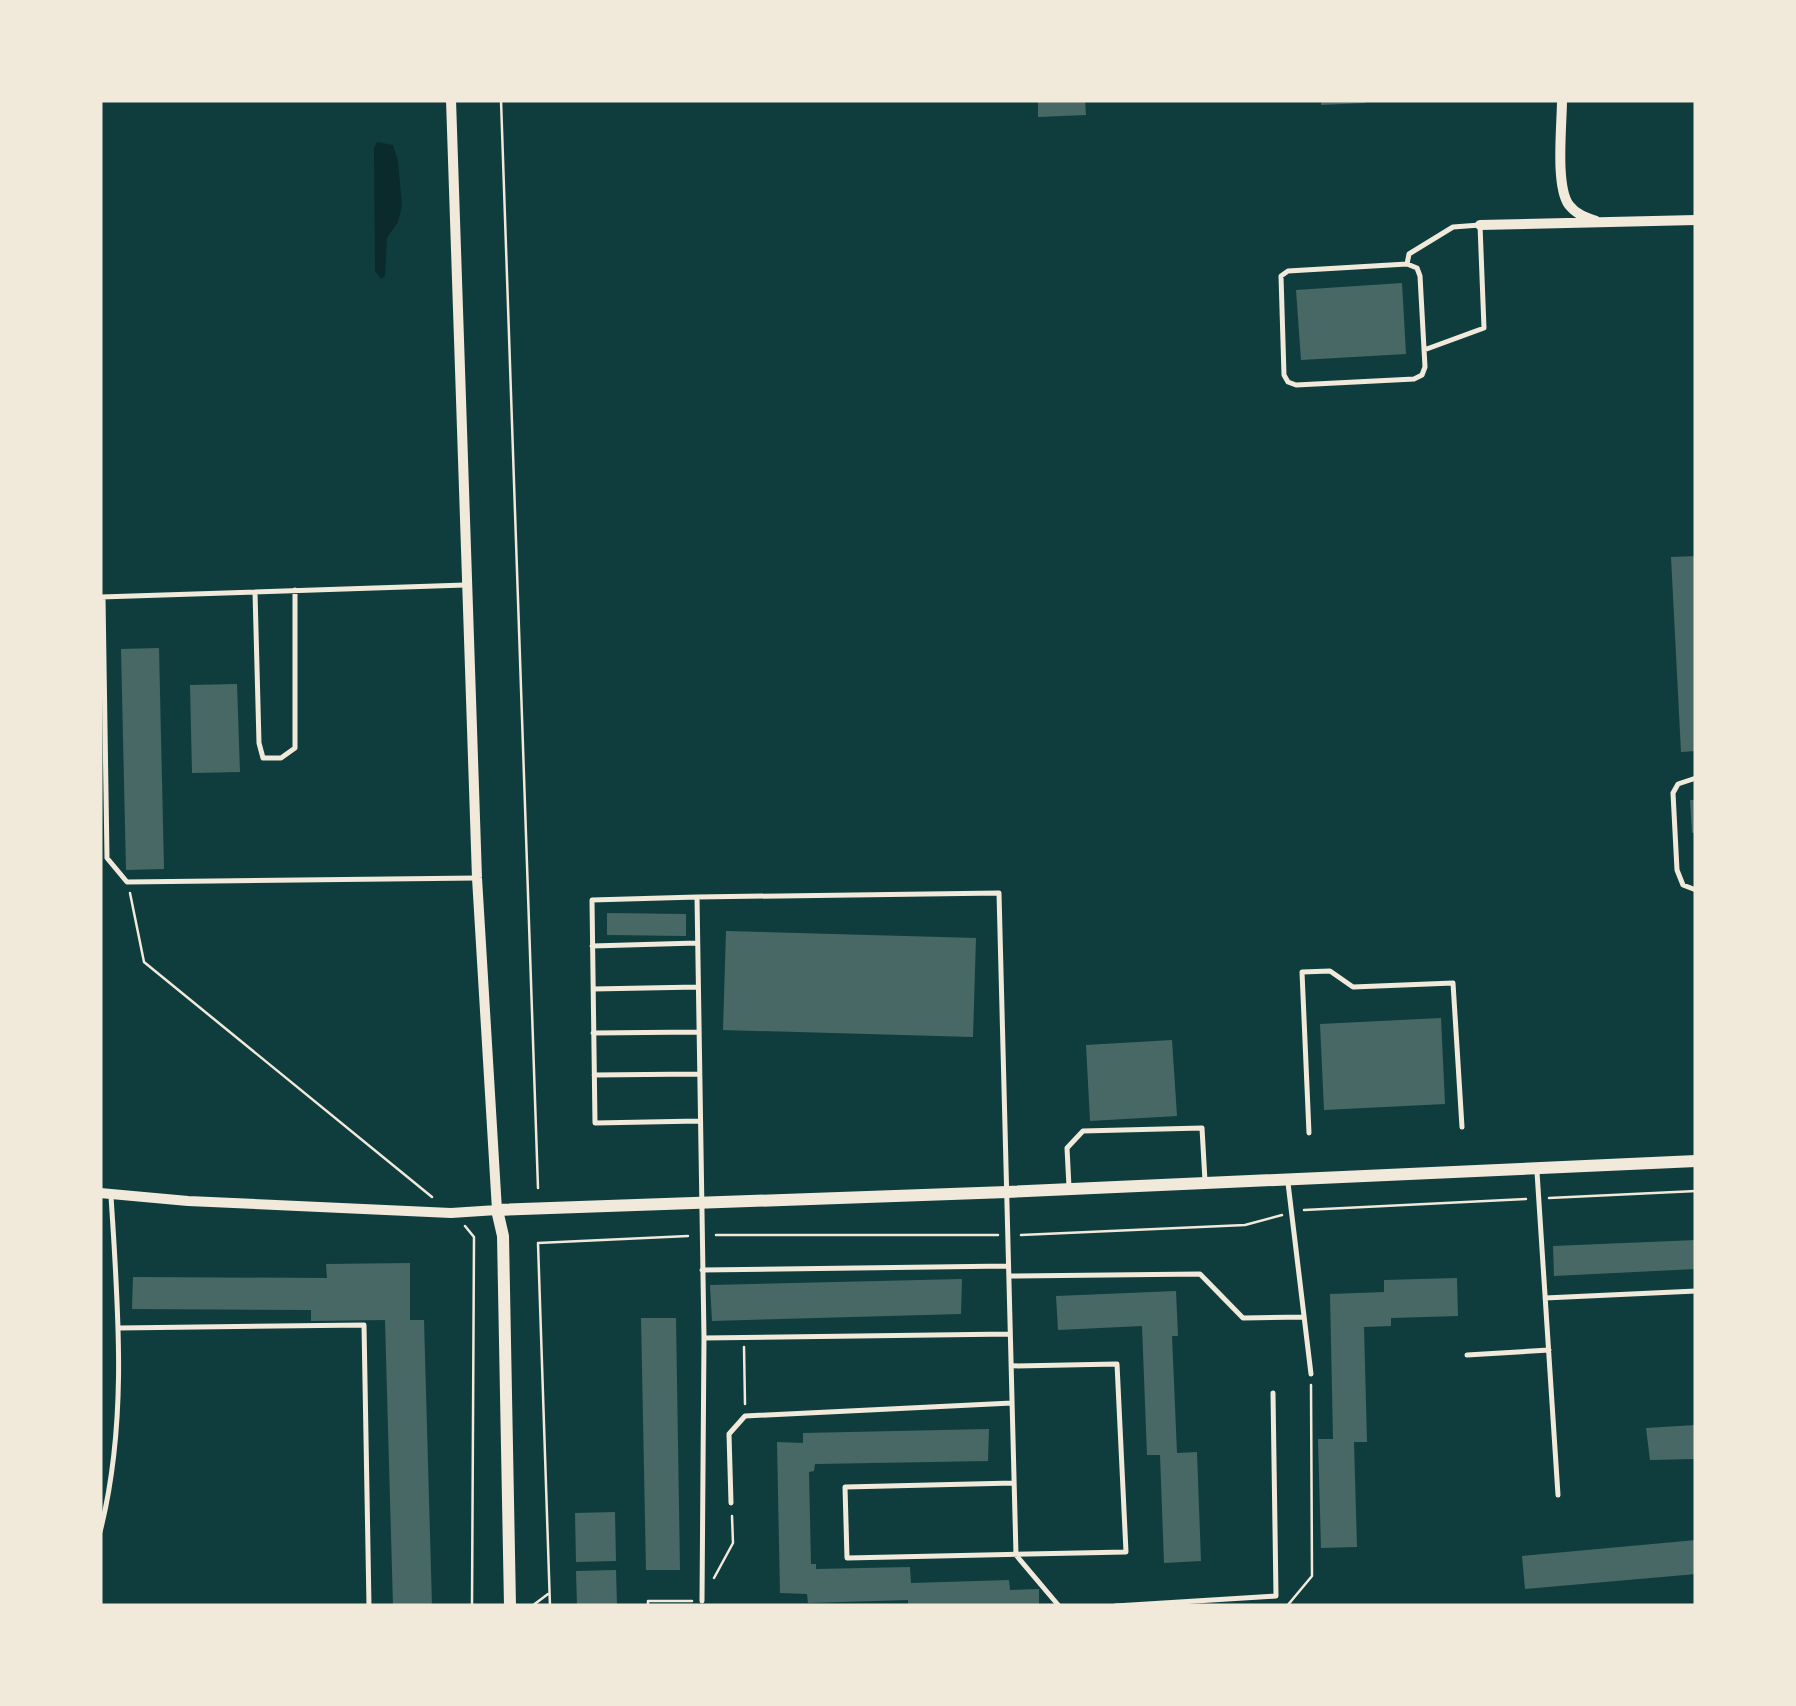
<svg xmlns="http://www.w3.org/2000/svg" width="1796" height="1706" viewBox="0 0 1796 1706" font-family="Inter,sans-serif">
	<style>
		.water { fill: #0a2a2b }
		.building { fill: #486865 }
		.lines { fill: none; stroke-linecap: round; stroke-linejoin: round }
		.path { stroke: #f1e9da; stroke-width: 2.5 }
		.service { stroke: #f1e9da; stroke-width: 5 }
		.minor { stroke: #f1e9da; stroke-width: 10 }
		.tertiary { stroke: #f1e9da; stroke-width: 12 }
	</style>
	<rect width="100%" height="100%" fill="#0f3d3e"/>
	<path class="water" d="M377 142 393 145 398 161 402 206 398 222 387 238 385 276 381 279 375 271 374 148Z"/>
	<path class="building" d="M1038 100H1085L1086 115 1038 117Z
		M1321 100H1365V103L1321 105Z
		M1402 283 1406 354 1301 360 1296 290Z
		M1696 556V751L1681 752 1671 557Z
		M159 648 164 869 126 870 121 649Z
		M237 684 240 772 192 773 190 685Z
		M1690 800H1696V832L1692 833Z
		M607 913 686 914V936L607 935Z
		M726 931 976 938 973 1037 723 1030Z
		M1441 1018 1445 1104 1324 1110 1320 1024Z
		M1172 1040 1177 1116 1090 1121 1086 1045Z
		M1696 1240V1269L1554 1276 1553 1246Z
		M410 1263V1320H424L432 1606H393L385 1320 311 1321V1310L132 1309 133 1277 327 1278 326 1264Z
		M1457 1278 1458 1316 1391 1318V1326L1364 1327 1367 1442H1354L1357 1547 1321 1548 1318 1439H1333L1330 1294 1384 1292V1280Z
		M962 1279 961 1314 712 1321 710 1285Z
		M1176 1291 1178 1336H1172L1177 1453 1197 1452 1201 1561 1164 1563 1160 1455H1147L1142 1326 1058 1330 1056 1296Z
		M641 1318H676L680 1570H646Z
		M1696 1425V1459L1650 1460 1646 1428Z
		M989 1429 988 1461 815 1464 814 1471 809 1472 811 1564H816V1569L910 1567 911 1583 1009 1580 1010 1590 1039 1589V1606H908V1600L808 1603 807 1594 780 1593 777 1442 803 1443V1433Z
		M615 1512 616 1561 576 1562 575 1513Z
		M1696 1540V1574L1525 1589 1522 1556Z
		M616 1570 617 1606H577L576 1571Z"/>
	<g class="lines">
		<path class="path" d="M501 100 538 1188
			M130 893 144 962 432 1197
			M1549 1198 1696 1191
			M1304 1210 1526 1199
			M465 1226 474 1237 472 1606
			M716 1235H998
			M1021 1235 1245 1225 1282 1215
			M744 1347 745 1404
			M714 1578 733 1543 732 1516
			M532 1606 548 1594
			M550 1606 538 1243 688 1236
			M648 1606V1601H692
			M1287 1606 1312 1576 1311 1385"/>
		<path class="service" d="M1407 264 1417 268 1420 276 1425 367 1422 375 1414 379 1296 385 1288 382 1284 375 1281 276 1288 271Z
			M1407 264 1409 254 1453 227 1480 225 1484 328 1424 350
			M255 592 259 743 263 758H281L295 748V590
			M101 597 465 585
			M103 597 107 858 127 882 477 878
			M1696 778 1678 784 1673 793 1677 870 1683 885 1696 890
			M697 897 592 900 595 1123 699 1121
			M592 946 697 943
			M593 989 698 987
			M593 1033 698 1032
			M594 1075 698 1074
			M1309 1133 1302 972 1330 971 1353 987 1453 983 1462 1127
			M1537 1172 1558 1495
			M1288 1183 1311 1374
			M1069 1187 1067 1148 1083 1131 1202 1128 1205 1181
			M702 1270 1008 1266
			M1009 1276 1200 1274 1243 1318 1304 1317
			M1545 1298 1696 1291
			M119 1328 364 1325 369 1606
			M704 1338 1010 1334
			M1467 1355 1549 1350
			M1011 1366 1117 1364 1126 1552 847 1558 845 1487 1014 1483
			M731 1503 729 1434 745 1416 1012 1403
			M100 1532C128 1422 118 1308 111 1196
			M702 1601 704 1338 697 897 999 893 1016 1555 1059 1606
			M1115 1606 1276 1596 1273 1393"/>
		<path class="minor" d="M1562 100C1562 125 1555 186 1569 205 1576 214 1585 217 1596 221
			M1480 225 1696 220
			M100 1193 188 1201 451 1213 497 1210 477 878 451 100"/>
		<path class="tertiary" d="M510 1606 503 1236 497 1210 1007 1192 1696 1161"/>
	</g>
	<rect width="1796" height="1706" fill="none" stroke="#f1e9da" stroke-width="205"/>
</svg>
